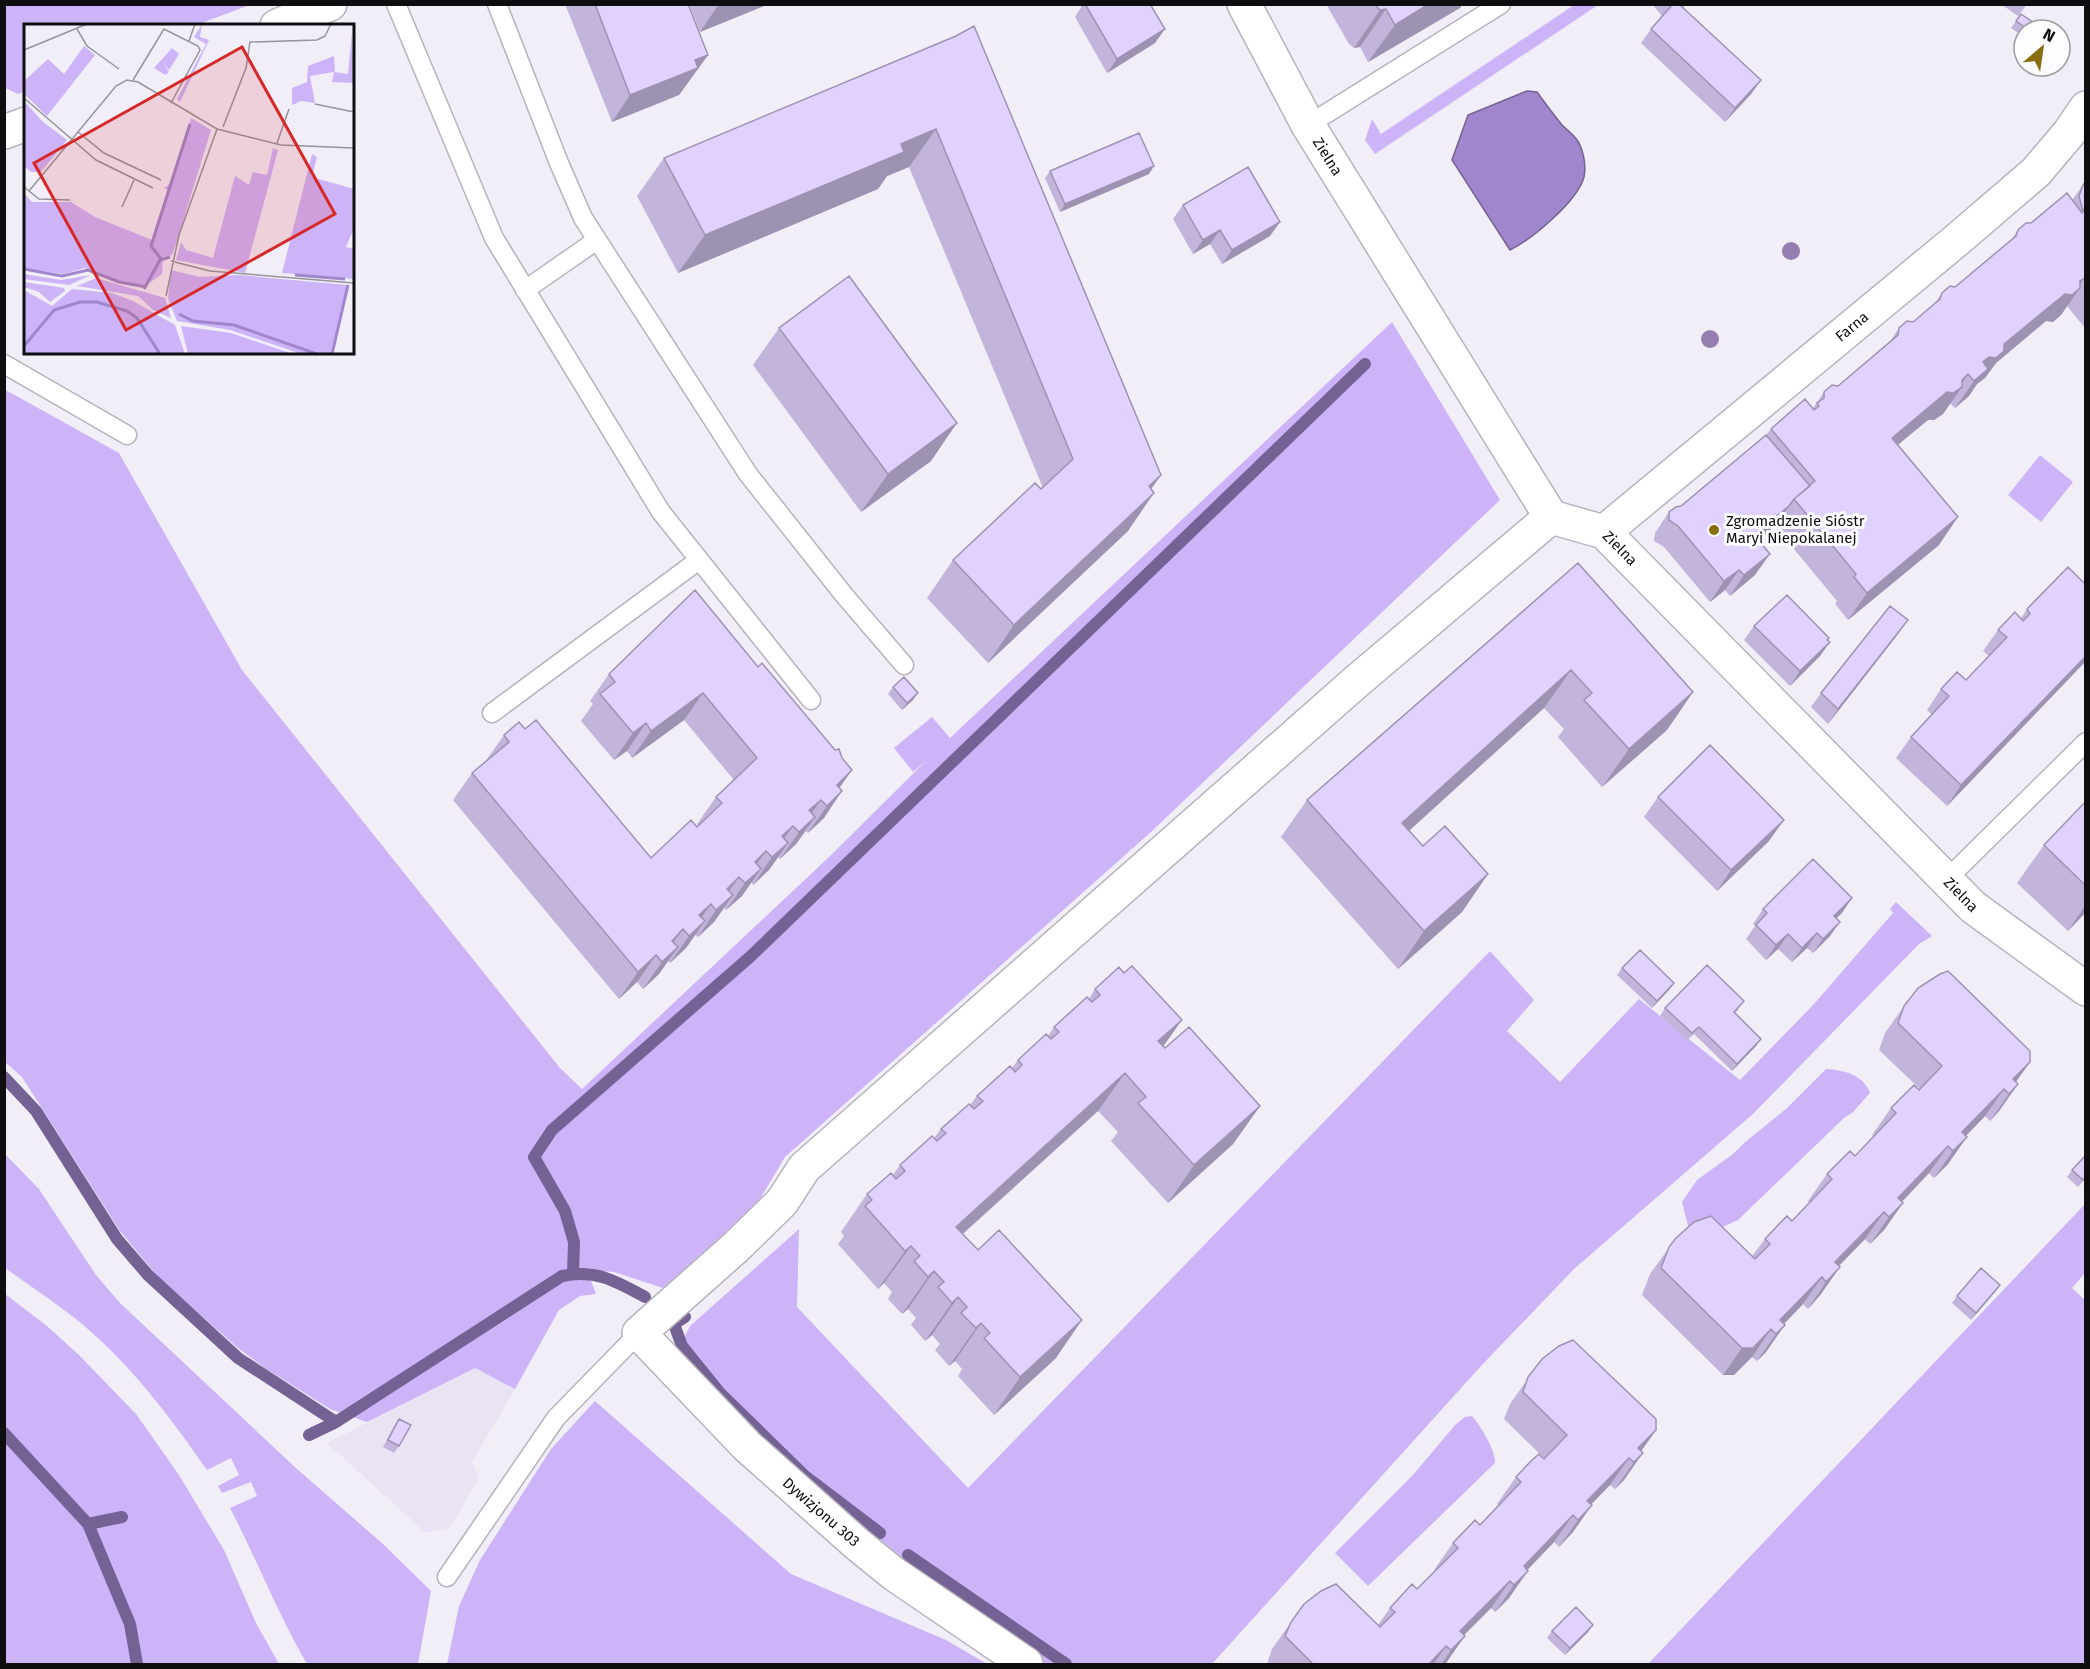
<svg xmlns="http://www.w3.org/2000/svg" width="2090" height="1669" viewBox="0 0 2090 1669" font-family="'Fira Sans',sans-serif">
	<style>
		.built { fill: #e9e3f4 }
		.green { fill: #cdb4f9 }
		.water { fill: #a086cc; stroke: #746294; stroke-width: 1.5 }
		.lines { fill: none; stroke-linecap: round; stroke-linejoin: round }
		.stream { stroke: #746294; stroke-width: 12 }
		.lane-casing { stroke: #b6b3bc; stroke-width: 21 }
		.street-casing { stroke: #b6b3bc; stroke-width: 36 }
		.lane { stroke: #fff; stroke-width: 18 }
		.street { stroke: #fff; stroke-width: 33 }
		.tree { fill: #957eb0 }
		.wall { fill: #c2b4da }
		.shaded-wall { fill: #9e92b2 }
		.building { fill: #e1d1fe; stroke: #9e92b2; stroke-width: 1.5 }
		.poi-dot { fill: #896e0f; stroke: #fdfdff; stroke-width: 2 }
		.labels { text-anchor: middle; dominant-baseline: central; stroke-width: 6; stroke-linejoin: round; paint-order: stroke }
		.street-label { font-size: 15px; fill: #0e0d10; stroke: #fdfdff }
		.poi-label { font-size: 15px; fill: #0e0d10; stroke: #fdfdff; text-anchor: start }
		.inset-river { fill: none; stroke: #a086cc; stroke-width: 3 }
		.inset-road { fill: none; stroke: #96949b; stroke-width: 1.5 }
		.view { fill: #d62828; fill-opacity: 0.15; stroke: #d62828; stroke-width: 3 }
		.inset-edge { fill: none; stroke: #0e0d10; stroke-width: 3 }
	</style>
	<rect width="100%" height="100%" fill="#f1eef8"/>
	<path class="built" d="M475 1368 515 1389 472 1462 479 1477 451 1527 426 1533 327 1443Z"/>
	<path class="green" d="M5 4H250V5L196 25 26 26 25 91 18 94 5 88Z
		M1574 5H1598L1375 154 1365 140 1372 119 1381 134Z
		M1392 322 1500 500 1151 832 785 1157 747 1221 666 1289 614 1272 587 1270 596 1294 580 1296 559 1310 515 1389 475 1368 367 1422 330 1409 265 1368 238 1348 159 1278 120 1231 22 1077 5 1062 4 389 119 453 242 670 560 1068 582 1089 829 857 926 761 913 772 894 748 932 717 950 738Z
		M2040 455 2073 482 2041 522 2008 495Z
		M1896 902 1932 936 1919 944 1754 1113 1574 1269 1481 1366 1212 1664H1045L914 1575 700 1382 679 1348 690 1326 799 1229 797 1307 968 1488 1490 951 1534 1000 1507 1031 1560 1082 1639 999 1740 1080 1814 1004 1893 913 1890 909Z
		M1826 1069C1844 1070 1864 1075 1870 1093L1852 1113 1844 1118 1738 1220 1709 1233 1689 1230 1682 1202 1697 1180 1733 1154 1744 1143 1786 1109Z
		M5 1154 39 1189 96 1275 120 1303 297 1469 383 1544 431 1591 418 1664H307C278 1614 257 1560 230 1508L257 1496 251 1482 222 1493 218 1486 239 1475 231 1458 207 1470C168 1414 126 1358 72 1316 50 1299 27 1284 5 1268Z
		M2085 1204V1273L2072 1288 2086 1301 2085 1664H1648Z
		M5 1294 47 1326 79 1355 136 1414 179 1475 224 1550 256 1623 279 1664H5Z
		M595 1401 791 1574 946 1640 987 1664H447L459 1606 480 1560 551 1449Z
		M1472 1416C1481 1426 1496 1451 1495 1463L1368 1586 1335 1553 1412 1476 1456 1424 1465 1417Z"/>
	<path class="water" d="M1527 91 1537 92C1545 103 1553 114 1562 125 1568 131 1577 137 1580 145 1584 155 1586 167 1584 177 1577 202 1532 239 1510 250L1452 160 1468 115Z"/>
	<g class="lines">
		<path class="stream" d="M4 1077 36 1111 117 1239 148 1275 238 1358 336 1422
			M573 1274 574 1242 565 1211 534 1157 552 1130 751 956 1365 364
			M685 1317 674 1324 682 1346 720 1393 805 1476 880 1533
			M4 1433 88 1524 130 1624 137 1664
			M309 1435 336 1422 562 1276C596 1269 616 1281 645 1297
			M88 1524 122 1517
			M908 1555 1066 1664"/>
		<defs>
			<path id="lane" d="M396 4 494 238 661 512 811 700
				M497 4 559 163 583 218 748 474 844 595 904 665
				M1308 125 1501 4
				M525 290 597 240
				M4 364 127 435
				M492 713 699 560
				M1946 880 2086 742
				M447 1577 556 1418 639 1333"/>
			<g id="street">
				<path id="s1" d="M1244 4 1308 125 1551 517 1604 532 1973 907 2086 989"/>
				<path d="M277 26 330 4"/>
				<path d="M4 132 26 124"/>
				<path id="s2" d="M1604 532 1958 239 2036 172 2069 133 2086 108"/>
				<path d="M1026 1664 894 1574 857 1544 748 1447 639 1333 736 1247 782 1202 804 1168 1357 681 1551 517"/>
			</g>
		</defs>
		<use href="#lane" class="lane-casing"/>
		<use href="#street" class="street-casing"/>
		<use href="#lane" class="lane"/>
		<use href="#street" class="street"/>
	</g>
	<g class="tree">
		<circle cx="1791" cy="251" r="9"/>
		<circle cx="1710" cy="339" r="9"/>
	</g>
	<path class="wall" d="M565 4H688L708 55 679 95 612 122Z
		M689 4H769L700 32Z
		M1083 4H1150L1155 43 1107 73 1075 17Z
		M1326 4H1463L1460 8 1368 62 1360 47 1354 48 1349 44Z
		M1652 4H1686L1683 8 1761 80 1751 94 1725 122 1641 43 1651 29 1662 16Z
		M2001 4H2027L2018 16Z
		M2021 14 2029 30H2024V37L2011 28Z
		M956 36 1161 475 1151 489 1128 531 988 663 927 598 953 560 1043 488 909 167 887 176 878 189 678 273 637 196 664 158Z
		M1050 171 1149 174 1060 212 1045 178Z
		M2085 182V328L2067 306 2061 315 2053 322 2046 321 1996 363 1985 378 1977 384 1969 396 1955 408 1950 403 1943 414 1934 420H1928L1898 445 1939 545 1848 620 1835 604 1837 601 1775 526 1758 540 1755 575 1730 596 1725 590 1710 602 1664 547 1654 541 1655 533 1669 512 1681 506 1766 435 1771 429 1813 408 1824 392 1838 386 1889 343 1899 328 1913 322 1933 306 1942 293 1955 287 2009 243 2018 230 2072 200Z
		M1183 205 1270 236 1222 264 1210 244 1193 254 1173 219Z
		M779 328 931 461 861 512 753 365Z
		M1578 563 1693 692 1667 730 1602 787 1558 737 1564 729 1544 708 1409 830 1423 846 1488 874 1462 912 1398 969 1281 837 1307 800Z
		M2085 584V662L1947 806 1896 758 1911 737 1932 715 1927 710 1941 689 1966 680 1989 656 1983 651 1998 630 2021 618 2027 609Z
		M695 590 840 788 824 818 808 833 806 831 796 844 780 859 778 857 769 870 753 885 751 882 742 896 726 910 724 908 714 922 698 937 695 935 686 948 670 963 668 961 659 974 643 989 637 982 619 999 453 800 472 773 485 762 504 735 525 729 651 858 697 827 698 825 697 824 716 797 734 780 684 720 632 758 627 751 614 760 581 721 593 704 590 701 609 674Z
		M1754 626 1829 638 1828 640 1830 642 1820 656 1790 686 1744 640Z
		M1898 634 1828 724 1811 707 1821 693Z
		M893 687 913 700 902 710 888 694Z
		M1658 797 1769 841 1717 891 1644 817Z
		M2085 802V913L2068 931 2017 883 2044 845Z
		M1763 909 1842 913 1836 918 1830 936 1813 953 1807 948 1792 962 1778 949 1766 960 1746 939 1755 926 1753 924Z
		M1622 968 1674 983 1669 990 1652 1008 1617 975Z
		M1095 989 1163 1046 1260 1106 1233 1144 1168 1203 1111 1141 1118 1132 1098 1111 963 1234 1056 1358 994 1415 958 1376 962 1369 955 1361 949 1366 935 1350 940 1344 932 1335 925 1341 911 1325 916 1318 908 1309 902 1314 888 1299 892 1292 884 1283 878 1289 838 1244 844 1236 841 1232 867 1194 893 1175 900 1165 934 1138 941 1129 970 1105 977 1096 1012 1068 1018 1060 1048 1036 1054 1027 1089 999Z
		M1904 1006 2018 1084 1999 1111 1990 1121 1985 1116 1966 1136 1948 1164 1934 1178 1929 1173 1902 1202 1903 1203 1884 1230 1870 1244 1865 1239 1839 1266 1821 1294 1808 1309 1803 1304 1784 1324 1766 1352 1757 1361 1752 1357 1734 1375H1723L1642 1295 1650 1274 1676 1238 1752 1256 1765 1239 1792 1221 1810 1203 1808 1201 1827 1174 1855 1156 1874 1137 1872 1135 1891 1108 1920 1089 1879 1050 1885 1033Z
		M1665 1008 1739 1009 1735 1013 1761 1039 1756 1046 1732 1071 1694 1034 1687 1040 1660 1016Z
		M2072 1170 2085 1179 2078 1187 2067 1177Z
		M1995 1292 1971 1320 1952 1303 1957 1296Z
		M1542 1359 1656 1430 1641 1451 1624 1480 1615 1489 1610 1485 1591 1504 1573 1532 1559 1547 1554 1542 1527 1570 1509 1598 1495 1612 1491 1608 1464 1635 1445 1665H1268L1267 1664 1272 1649 1291 1622 1378 1625 1390 1608 1417 1589 1435 1571 1434 1570 1453 1543 1480 1525 1499 1506 1497 1504 1516 1477 1544 1458 1504 1419 1510 1404Z
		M399 1419V1446L394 1453 383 1447 394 1426Z
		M1593 1625 1588 1632 1565 1655 1547 1638 1552 1631Z"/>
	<path class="shaded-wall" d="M719 4H769L700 32Z
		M1429 4H1463L1460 8 1368 62 1395 25Z
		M1386 9 1360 47 1354 48 1380 10Z
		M1165 29 1155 43 1107 73 1117 59Z
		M708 55 679 95 612 122 630 95 695 60Z
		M1761 80 1751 94 1725 122 1735 108Z
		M936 129 909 167 887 176 878 189 678 273 705 235 901 144Z
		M1154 166 1149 174 1060 212 1065 204Z
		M1280 222 1270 236 1222 264 1232 250Z
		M1220 230 1210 244 1193 254 1203 240Z
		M2085 277 2074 293 2080 288 2061 315 2053 322 2046 321 1996 363 1985 378 1977 384 1969 396 1955 408 1974 381 1983 362Z
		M1968 374 1958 390 1962 387 1943 414 1934 420H1928L1873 465 1892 438Z
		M957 423 931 461 861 512 888 474Z
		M1161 475 1137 509 1154 493 1128 531 988 663 1014 625 1149 486Z
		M1789 506 1775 526 1739 556 1754 535Z
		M1958 517 1939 545 1848 620 1867 593Z
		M1770 554 1755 575 1730 596 1744 575Z
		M1739 570 1725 590 1710 602 1724 581Z
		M1908 620 1898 634 1828 724 1838 709Z
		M1830 642 1820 656 1790 686 1800 671Z
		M2085 657V662L1947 806 1961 785Z
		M1571 670 1544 708 1376 861 1402 823Z
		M1693 692 1667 730 1602 787 1629 749Z
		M703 693 684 720 632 758 651 731Z
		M918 693 913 700 902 710 907 703Z
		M646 723 627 751 614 760 633 733Z
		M852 770 833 797 837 785Z
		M842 791 824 818 808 833 827 806Z
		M821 800 802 827 809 810Z
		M815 817 796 844 780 859 799 832Z
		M1784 820 1769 841 1717 891 1731 870Z
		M793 826 774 853 782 836Z
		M788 843 769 870 753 885 772 857Z
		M766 851 747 878 755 862Z
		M761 869 742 896 726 910 745 883Z
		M1488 874 1462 912 1398 969 1424 931Z
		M739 877 720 904 727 889Z
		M733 895 714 922 698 937 716 910Z
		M1852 898 1842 913 1824 930 1834 916Z
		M711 904 692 931 699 915Z
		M2085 906V913L2068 931Z
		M705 921 686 948 670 963 689 936Z
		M1840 922 1830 936 1813 953 1823 939Z
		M683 929 664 956 672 941Z
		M1817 933 1807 948 1792 962 1802 948Z
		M1788 934 1778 949 1766 960 1776 945Z
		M678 947 659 974 643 989 662 962Z
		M656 955 637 982 619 999 638 972Z
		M1674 983 1669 990 1652 1008 1657 1001Z
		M1182 1020 1155 1058 1158 1041Z
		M1761 1039 1756 1046 1732 1071 1737 1064Z
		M2030 1062 2011 1089 2013 1079Z
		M1125 1073 1098 1111 929 1264 956 1227Z
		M2018 1084 1999 1111 1990 1121 2009 1094Z
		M2004 1089 1985 1116 1952 1150 1962 1132Z
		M1260 1106 1233 1144 1168 1203 1194 1165Z
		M1967 1137 1948 1164 1934 1178 1953 1151Z
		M1948 1146 1929 1173 1888 1216 1898 1198Z
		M1903 1203 1884 1230 1870 1244 1889 1217Z
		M1884 1212 1865 1239 1825 1280 1835 1262Z
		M911 1246 884 1283 878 1289 905 1251Z
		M1840 1267 1821 1294 1808 1309 1826 1282Z
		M934 1271 908 1309 902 1314 928 1277Z
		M1822 1277 1803 1304 1775 1333 1780 1320Z
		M2000 1285 1995 1292 1971 1320 1976 1313Z
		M958 1297 932 1335 925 1341 952 1303Z
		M1082 1320 1056 1358 994 1415 1020 1377Z
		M981 1323 955 1361 949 1366 976 1328Z
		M1785 1325 1766 1352 1757 1361 1776 1334Z
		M1771 1329 1752 1357 1734 1375H1723L1742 1348Z
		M1656 1430 1637 1457 1638 1448Z
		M1643 1453 1624 1480 1615 1489 1634 1462Z
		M1629 1458 1610 1485 1577 1519 1587 1501Z
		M1592 1505 1573 1532 1559 1547 1578 1520Z
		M1573 1515 1554 1542 1513 1585 1524 1566Z
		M1528 1571 1509 1598 1495 1612 1514 1585Z
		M1510 1581 1491 1608 1450 1649 1460 1631Z
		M1593 1625 1588 1632 1565 1655 1570 1648Z
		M1465 1636 1446 1663 1445 1665H1441L1451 1650Z
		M1446 1646 1433 1665H1428Z"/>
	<path class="building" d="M595 4H688L708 55 695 60 698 68 630 95Z
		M1085 4H1150L1165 29 1117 59Z
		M1374 4H1429L1395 25 1386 9 1380 10Z
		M1673 4H1681L1680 5 1761 80 1735 108 1651 29Z
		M2021 14 2034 23 2029 30 2016 21Z
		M974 26 1161 475 1149 486 1154 493 1014 625 953 560 1035 483 1041 489 1073 459 936 129 901 144 904 152 705 235 664 158 956 36Z
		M1139 133 1154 166 1065 204 1050 171Z
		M1248 167 1280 222 1232 250 1220 230 1203 240 1183 205Z
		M2085 182V208L2083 211 2079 196 2083 185Z
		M2067 193 2082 213 2085 208V278L2080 281V288L2072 295 2065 294 2004 344V351L1996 358 1989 357 1983 362 1988 369 1974 381 1968 374 1962 380V387L1953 393 1947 392 1892 438 1958 517 1867 593 1854 577 1856 574 1794 499 1815 481 1771 429 1805 399 1814 410 1819 406 1817 403 1824 398V392L1832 385 1838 386 1898 335 1899 328 1907 321 1913 322 1940 299 1942 293 1950 286 1955 287 2016 236 2018 230 2026 223H2031Z
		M849 276 957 423 888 474 779 328Z
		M1766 435 1810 486 1794 499 1789 506 1754 535 1770 554 1744 575 1739 570 1724 581 1678 526 1669 520V512L1676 507 1681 506Z
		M1578 563 1693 692 1629 749 1584 700 1592 693 1571 670 1402 823 1423 846 1445 826 1488 874 1424 931 1307 800Z
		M2068 567 2085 584V657L1961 785 1911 737 1949 696 1941 689 1957 672 1966 680 2007 637 1998 630 2015 612 2023 621 2030 614 2027 609Z
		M695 590 758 667 762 663 835 750 839 749 842 758 852 770 837 785 842 791 827 806 821 800 809 810 815 817 799 832 793 826 782 836 788 843 772 857 766 851 755 862 761 869 745 883 739 877 727 889 733 895 716 910 711 904 699 915 705 921 689 936 683 929 672 941 678 947 662 962 656 955 638 972 472 773 509 742 504 735 519 722 525 729 536 720 651 858 691 820 697 827 722 803 716 797 757 758 703 693 651 731 646 723 633 733 600 694 615 682 609 674Z
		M1787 595 1829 638 1827 640 1830 642 1800 671 1754 626Z
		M1890 606 1908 620 1838 709 1821 693Z
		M904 677 918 693 907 703 893 687Z
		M1710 745 1784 820 1731 870 1658 797Z
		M2085 802V885L2044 845Z
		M1813 859 1852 898 1834 916 1840 922 1823 939 1817 933 1802 948 1788 934 1776 945 1756 925 1767 913 1763 909Z
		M1640 950 1674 983 1657 1001 1622 968Z
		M1707 965 1744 1001 1734 1012 1761 1039 1737 1064 1699 1027 1692 1033 1665 1008Z
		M1132 966 1182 1020 1158 1041 1165 1048 1189 1027 1260 1106 1194 1165 1138 1103 1146 1097 1125 1073 956 1227 978 1250 999 1230 1082 1320 1020 1377 984 1338 990 1333 981 1323 976 1328 961 1313 967 1307 958 1297 952 1303 938 1287 944 1282 934 1271 928 1277 914 1261 920 1256 911 1246 905 1251 865 1206 872 1200 867 1194 891 1173 896 1179 905 1171 900 1165 932 1136 937 1141 946 1133 941 1129 969 1104 974 1109 983 1101 977 1096 1010 1066 1015 1072 1022 1065 1018 1060 1046 1034 1051 1039 1059 1032 1054 1027 1087 997 1092 1002 1100 995 1095 989 1119 967 1124 973Z
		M1948 971 2030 1051V1062L2013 1079 2018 1084 2009 1094 2004 1089 1962 1132 1967 1137 1953 1151 1948 1146 1898 1198 1903 1203 1889 1217 1884 1212 1835 1262 1840 1267 1826 1282 1822 1277 1780 1320 1785 1325 1776 1334 1771 1329 1753 1348H1742L1661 1268 1669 1247 1676 1238 1694 1222 1711 1216 1755 1259 1770 1244 1765 1239 1780 1223 1787 1216 1792 1221 1832 1179 1827 1174 1850 1151 1855 1156 1896 1113 1891 1108 1914 1085 1919 1090 1942 1066 1898 1023 1904 1006 1918 988 1940 974Z
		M2085 1156V1177L2083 1180 2072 1170Z
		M1981 1268 2000 1285 1976 1313 1957 1296Z
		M1573 1340 1656 1419V1430L1638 1448 1643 1453 1634 1462 1629 1458 1587 1501 1592 1505 1578 1520 1573 1515 1524 1566 1528 1571 1514 1585 1510 1581 1460 1631 1465 1636 1451 1650 1446 1646 1428 1665H1314L1285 1636 1291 1622 1304 1604 1321 1591 1336 1584 1380 1627 1395 1612 1390 1608 1412 1584 1417 1589 1458 1548 1453 1543 1475 1520 1480 1525 1521 1482 1516 1477 1531 1461 1539 1454 1544 1459 1567 1435 1523 1392 1528 1377 1542 1359 1559 1346Z
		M399 1419 411 1425 399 1446 388 1440Z
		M1576 1607 1593 1625 1570 1648 1552 1631Z"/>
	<circle class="poi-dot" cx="1714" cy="530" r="6"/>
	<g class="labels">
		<g class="street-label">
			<text stroke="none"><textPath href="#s1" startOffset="174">Zielna</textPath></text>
			<text stroke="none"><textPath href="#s2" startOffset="322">Farna</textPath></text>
			<text stroke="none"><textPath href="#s1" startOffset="676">Zielna</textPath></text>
			<text stroke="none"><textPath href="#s1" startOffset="1162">Zielna</textPath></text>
			<text transform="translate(821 1512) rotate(41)">Dywizjonu 303</text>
		</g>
		<g class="poi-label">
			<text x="1726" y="521">Zgromadzenie Sióstr<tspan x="1726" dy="17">Maryi Niepokalanej</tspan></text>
		</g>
	</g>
	<g transform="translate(24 24)">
		<rect width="330" height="330" fill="#f1eef8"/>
		<path d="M178 0 176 13 185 16 156 78 153 75 182 20 170 13ZM328 8 330 59 308 58 310 48 286 52 291 79 277 77 268 81V64L283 58 284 42 310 32 311 48 324 50ZM60 22 71 31 23 92 0 70V57L24 35 40 50ZM148 24 155 30 145 46 139 38 145 48 141 51 130 44ZM0 77 18 97 43 116 17 148H7L0 142ZM167 94 187 106 152 220 148 231 139 233 138 250 121 262 96 258 61 244 39 250 0 244V169L8 178H47L71 193 128 216 144 166 140 164 146 160ZM249 124 254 126 221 249 152 236 157 218 162 226 189 234 211 152 225 161 229 148 243 151ZM288 130 293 133 288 153 330 165V204L322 223 330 225V255L258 249ZM147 246 176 253 215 251 323 261 307 330H277L206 306 153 297 144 274ZM0 250 37 256 67 251 45 261 0 255ZM72 254 141 274 147 294 129 286 114 272 53 262ZM0 258 40 264 41 267 26 278 15 268 0 263ZM48 265 88 269 109 277 151 301 161 330H0V266L28 282ZM157 302 207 309 269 330H164Z" fill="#cdb4f9"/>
		<path class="inset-river" d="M137 235 127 222 166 100M0 245 38 252 64 246 95 258 122 263M271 251 321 255M120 265 136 236 146 233M155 290 169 297 210 301 293 330M0 322 30 286 56 278H73L103 287 113 294 136 330M308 330 324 261"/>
		<path class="inset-road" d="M53 5 63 22 95 45M165 17 171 0M0 26 63 0M109 56 140 5 174 22 176 26 147 79M0 74 72 136 129 164M291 80 330 88M199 103 222 44 226 18 293 16 301 12 307 0M54 108 80 129 137 156M253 119 265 85M0 163 15 175 46 176M5 167 92 62 103 56 114 58 193 105 257 121 330 124M98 183 110 156M147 237 186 247 330 259M142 272 155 211 193 105"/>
		<path class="view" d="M218 23 311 190 102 306 10 139Z"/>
		<rect width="330" height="330" class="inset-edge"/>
	</g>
	<rect width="2090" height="1669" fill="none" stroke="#0e0d10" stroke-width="12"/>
	<g transform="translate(2042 48) rotate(29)"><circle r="28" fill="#fdfdff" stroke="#9d9d9f" stroke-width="1.5"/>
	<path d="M0-4.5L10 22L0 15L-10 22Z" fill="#896e0f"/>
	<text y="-9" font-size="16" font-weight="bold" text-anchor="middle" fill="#0e0d10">N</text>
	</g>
</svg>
